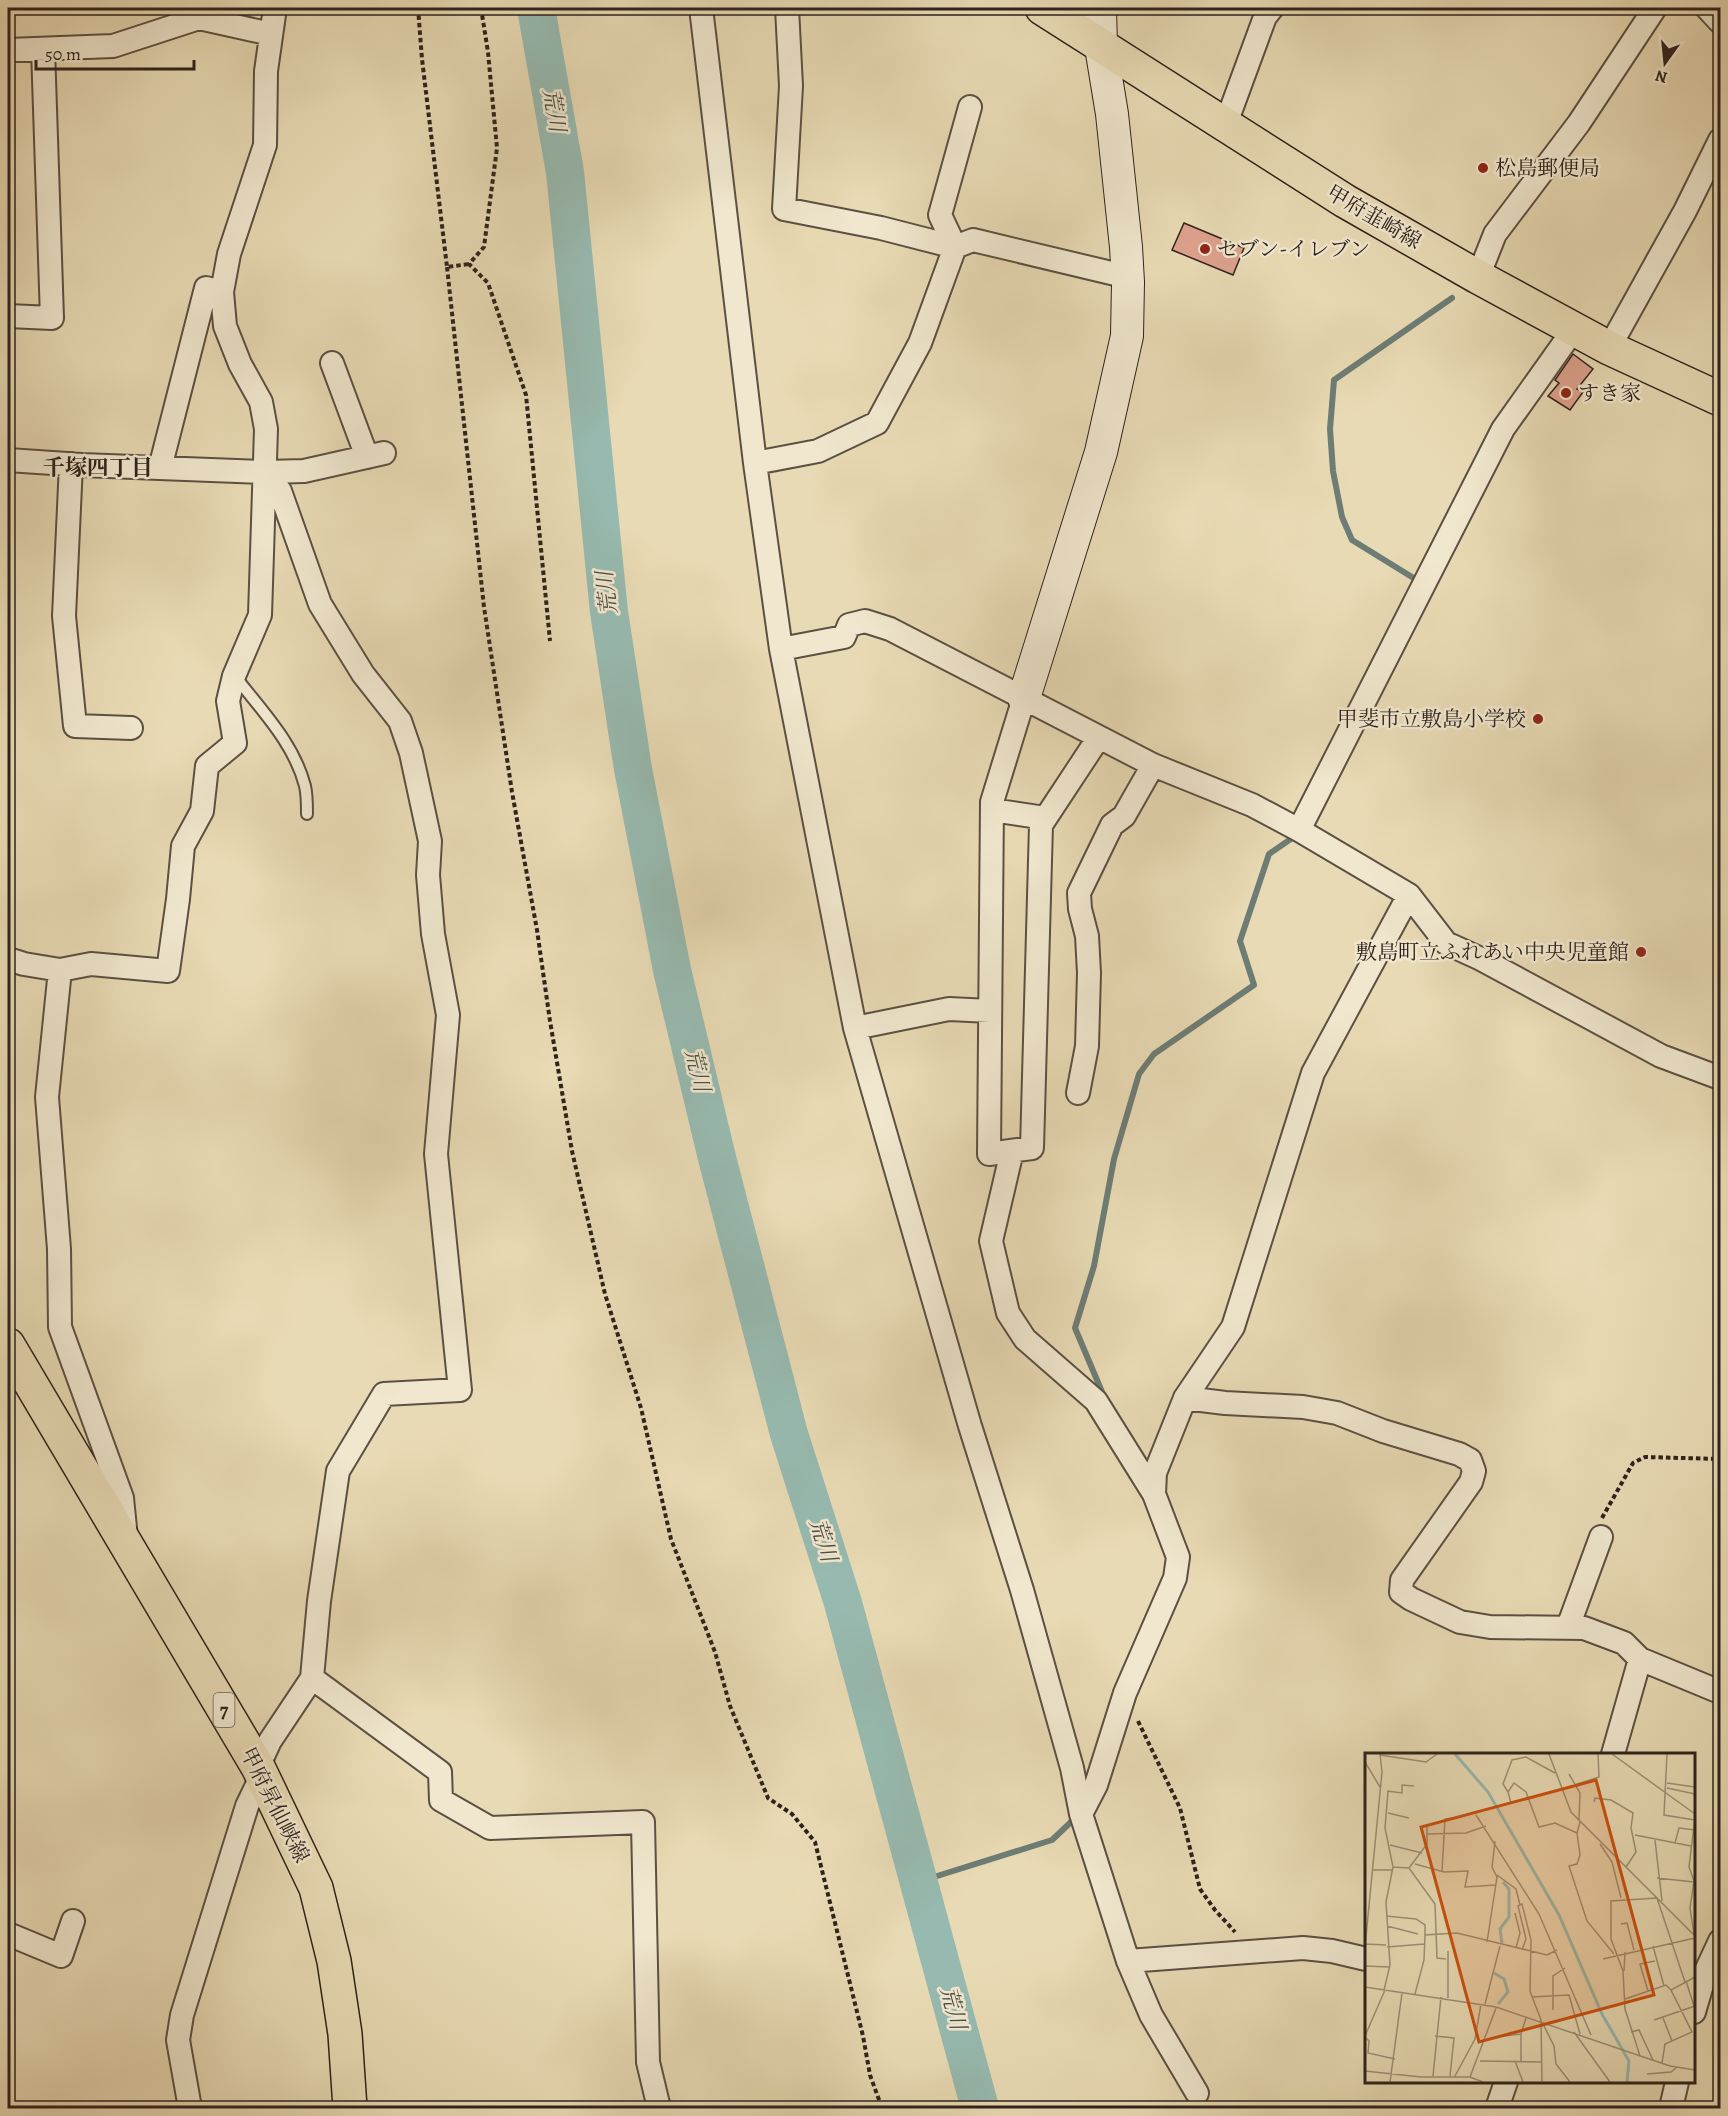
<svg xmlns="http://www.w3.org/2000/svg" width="1728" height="2116" viewBox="0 0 1728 2116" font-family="Alegreya,'Noto Serif JP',serif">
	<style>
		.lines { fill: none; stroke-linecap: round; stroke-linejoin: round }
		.stream { stroke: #6d7d75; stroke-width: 6 }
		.river { stroke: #97bab0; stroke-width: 38 }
		.building { fill: #dea28e; stroke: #2e221d; stroke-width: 1.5 }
		.lane-casing { stroke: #5c5043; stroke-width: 14 }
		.street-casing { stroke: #5c5043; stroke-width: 26 }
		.secondary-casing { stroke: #2e221d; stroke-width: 34 }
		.primary-casing { stroke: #2e221d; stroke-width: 36 }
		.path { stroke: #2e221d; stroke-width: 4; stroke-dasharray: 4.5 3; stroke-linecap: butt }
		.lane { stroke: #f0e7ce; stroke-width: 10 }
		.street { stroke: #f0e7ce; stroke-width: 22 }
		.secondary { stroke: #f0e7ce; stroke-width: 32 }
		.primary { stroke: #e8dab4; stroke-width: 33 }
		.poi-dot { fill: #8f2418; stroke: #f0e7ce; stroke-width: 2 }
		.labels { text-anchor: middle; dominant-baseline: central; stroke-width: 5; stroke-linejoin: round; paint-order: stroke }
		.shield { fill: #f0e7ce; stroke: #685d52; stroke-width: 1.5 }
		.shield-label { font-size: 20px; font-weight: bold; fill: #2e221d }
		.poi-label { font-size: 21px; fill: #2e221d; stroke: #f0e7ce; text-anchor: start }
		.street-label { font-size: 21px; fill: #2e221d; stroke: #f0e7ce }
		.water-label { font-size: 22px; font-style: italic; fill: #4e5049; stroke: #f0e7ce }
		.neighbourhood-label { font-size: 22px; font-weight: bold; fill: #2e221d; stroke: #f0e7ce }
		.inset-river { fill: none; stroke: #97bab0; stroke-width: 3 }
		.inset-road { fill: none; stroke: #9e9078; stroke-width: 1.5 }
		.view { fill: #cc510f; fill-opacity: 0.15; stroke: #cc510f; stroke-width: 3 }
		.inset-edge { fill: none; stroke: #2e221d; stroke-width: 3 }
	</style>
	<rect width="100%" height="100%" fill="#e8dab4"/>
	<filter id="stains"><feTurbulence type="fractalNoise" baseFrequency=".00333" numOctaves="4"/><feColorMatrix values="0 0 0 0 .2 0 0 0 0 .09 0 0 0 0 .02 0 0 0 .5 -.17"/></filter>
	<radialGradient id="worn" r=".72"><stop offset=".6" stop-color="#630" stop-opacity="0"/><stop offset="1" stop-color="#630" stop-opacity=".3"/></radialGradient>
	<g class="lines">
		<path class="stream" d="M1420 582 1352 540 1342 517 1333 471 1330 429 1334 380 1452 298
			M1105 1399 1075 1328 1094 1266 1114 1159 1139 1074 1154 1054 1254 985 1240 941 1269 854 1298 834
			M918 1882 1052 1840 1071 1822 1074 1815"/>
		<path class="river" d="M536 8 565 172 609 612 633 769 672 970 717 1158 789 1434 843 1603 980 2108"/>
	</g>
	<path class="building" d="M1184 223 1244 248 1233 275 1172 250Z
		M1573 354 1593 369 1577 389 1583 392 1570 410 1548 396 1559 383 1555 380Z"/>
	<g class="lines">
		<defs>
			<path id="lane" d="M235 676C261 710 294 743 305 786 307 794 307 805 307 814"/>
			<path id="street" d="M701 8 755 463 781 649 855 1028 970 1426 1022 1590 1072 1768 1081 1814 1128 1961 1151 2015 1197 2093
				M787 8 791 86 784 209 881 228 955 247 973 240 1128 277
				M1707 8 1720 22
				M8 50 113 46 199 18 271 34
				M1225 126 1265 17 1272 8
				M1478 277 1495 234 1579 123 1655 8
				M8 316 52 318 43 49
				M1609 348 1685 211 1720 140
				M332 363 367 457
				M8 460 82 465 265 472 304 471 384 453
				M755 463 818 451 877 423 920 343 955 247 940 215 970 107
				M71 464 64 616 75 726 131 728
				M160 468 206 288 222 292
				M781 649 844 637 849 625 865 621 890 629 1153 765 1252 805 1299 830 1409 895 1446 943 1481 959 1661 1056 1720 1078
				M1024 698 992 802 989 1154 1032 1148 1041 825 1099 737
				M992 810 1045 818
				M1299 830 1503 429 1574 329
				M8 959 24 964 60 970 91 964 168 971 178 899 183 846 202 811 207 766 235 743 228 701 234 676 260 615 266 429 261 402 240 364 225 326 222 292 229 254 265 145 266 71 275 8
				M60 970 47 1097 59 1249 60 1327 122 1498 126 1538
				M855 1028 949 1009 990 1011
				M1078 1093 1087 1046 1089 973 1087 936 1080 909 1079 893 1112 825 1124 816 1153 765
				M1012 1151 991 1241 1008 1313 1025 1339 1096 1401 1154 1494
				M1185 1398 1225 1403 1303 1407 1337 1413 1383 1431 1459 1454 1470 1460 1474 1471 1471 1482 1402 1580 1401 1592 1411 1599 1460 1622 1490 1627 1584 1628 1624 1643 1640 1659 1720 1692
				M1568 1627 1601 1537
				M312 1678 440 1772 441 1800 490 1828 643 1822 648 2062 659 2108
				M1613 1754 1640 1659
				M258 1767 270 1741 312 1678 319 1601 338 1471 384 1394 460 1390 436 1154 448 1015 433 934 428 875 430 841 411 753 400 721 363 674 320 604 280 491 265 472
				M1081 1814 1096 1785 1125 1693 1175 1578 1178 1557 1154 1494 1155 1473 1185 1398 1233 1327 1313 1073 1409 895
				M8 1934 61 1956 73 1921
				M1128 1961 1303 1948 1332 1951 1366 1959
				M1694 2012 1706 1971 1720 1941
				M190 2108 178 2040 182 2015 247 1806 262 1775
				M1497 2108 1506 2082
				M1671 2108 1677 2082"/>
			<path id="secondary" d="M1024 698 1101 452 1127 336 1128 282 1126 247 1112 114 1101 47 1100 8"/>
			<path id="primary" d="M1042 8 1345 201 1478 277 1609 348 1720 399
				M8 1345 258 1767 316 1888 334 1961 345 2034 350 2108"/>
		</defs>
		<use href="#lane" class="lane-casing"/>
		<use href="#street" class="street-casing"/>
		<use href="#secondary" class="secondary-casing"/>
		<use href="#primary" class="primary-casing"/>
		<path class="path" d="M418 8 422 59 447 267 469 264
			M481 8 488 52 497 148 484 247 469 264 488 283 526 395 550 641
			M447 267 484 607 512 792 537 930 550 1021 572 1151 605 1294 641 1408 671 1539 715 1652 730 1706 768 1798 792 1814 815 1842 863 2036 870 2075 882 2108
			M1602 1518 1633 1463 1645 1457 1720 1459
			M1138 1721 1180 1808 1200 1889 1215 1910 1235 1932"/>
		<use href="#lane" class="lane"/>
		<use href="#street" class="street"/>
		<use href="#secondary" class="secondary"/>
		<use href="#primary" class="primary"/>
	</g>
	<g class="poi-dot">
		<circle cx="1483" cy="168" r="6"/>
		<circle cx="1205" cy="249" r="6"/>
		<circle cx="1566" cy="393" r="6"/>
		<circle cx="1538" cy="719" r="6"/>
		<circle cx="1641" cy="952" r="6"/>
	</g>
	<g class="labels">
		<rect class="shield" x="213.5" y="1693" width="21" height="34" rx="4.5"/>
		<g class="shield-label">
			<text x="224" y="1710">7</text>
		</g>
		<g class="poi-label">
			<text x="1495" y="168">松島郵便局</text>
			<text x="1217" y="249">セブン-イレブン</text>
			<text x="1578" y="393">すき家</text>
			<text x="1526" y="719" text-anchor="end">甲斐市立敷島小学校</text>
			<text x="1629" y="952" text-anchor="end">敷島町立ふれあい中央児童館</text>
		</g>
		<g class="street-label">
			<text transform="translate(1374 217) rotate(30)">甲府韮崎線</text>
			<text transform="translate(275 1805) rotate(63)">甲府昇仙峡線</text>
		</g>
		<g class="water-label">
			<text transform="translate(554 110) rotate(80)">荒川</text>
			<text transform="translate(607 593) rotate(-97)">荒川</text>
			<text transform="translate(697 1070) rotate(76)">荒川</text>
			<text transform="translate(823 1540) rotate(72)">荒川</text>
			<text transform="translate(953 2008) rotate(75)">荒川</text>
		</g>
		<g class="neighbourhood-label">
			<text x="98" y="468">千塚四丁目</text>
		</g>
	</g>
	<g transform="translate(1365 1753)">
		<rect width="330" height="330" fill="#e8dab4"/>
		<path class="inset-river" d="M90 1 123 39 194 162 237 261 264 308 262 329M137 190 135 176 144 164V136L138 129M129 220 139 226 143 239 133 251"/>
		<path class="inset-road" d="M184 1 206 59 330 183M247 1 330 61M302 1 299 62 330 67M15 2 61 9 72 1M0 9 15 34M204 21 215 40 214 68M302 30 330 34M302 35 330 41M197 36 234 24 233 1M22 38 37 40V32L49 33M143 39 138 31 147 7 161 4 190 20M229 49 230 45 246 47 268 60 266 75 271 99 261 114M146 50 143 39 149 30 161 39 174 74 190 70 212 80M23 60 44 65M111 62 174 161 226 282M215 69 212 80 215 102 212 111 204 113 222 168 249 201M62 81 101 80 121 73M270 82 326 93M290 87 297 148M310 90 314 75 330 77M235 91 247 109 256 145M25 92 57 100M50 111 79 119 103 118 100 134 131 132M28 114 44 115 70 151 72 205 81 206M44 115 62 91V71M7 117H27M77 118 80 66 91 65M132 122 151 136 155 152M292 125 329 129M150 160 155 180 151 195M21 163 51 166 60 172V182M256 171 262 170 269 197M22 173 53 181M329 181 325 155 329 128 324 114 330 65M122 189 132 124 127 114 130 88M1 191 21 192M288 193 299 233M0 194 17 19 15 1M22 194 59 191M157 197 161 186 153 153 157 151 166 187 165 238 176 267M238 206 330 185M0 213 24 214M259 218 260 199M321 228 329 253M0 234 131 254 305 313 330 317M19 237 25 212 21 149 28 114 20 75 23 38M283 238 275 211 290 208M50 241 59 207 60 182 92 180 182 202 192 197M167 244 204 242 215 281M83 245V198M260 246 301 232 306 237M120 251 135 193M188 257V223L200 215M298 265 307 288M176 267 177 329M289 267 330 253M178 271 189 293 191 311 205 329M209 279 245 329M266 279 274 277 288 307M0 283 20 237M70 283 89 285 85 323M139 283 156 281 161 265M0 284 4 288 3 300 30 306M275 303 260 256 258 218 246 186V148L292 145 320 229M115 308 176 309M150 308 158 329M156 308V281M297 310 300 291 327 279 306 237 330 224M0 318 56 324H105L118 329M282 321 306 319 311 315M68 323 76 244M90 323 110 286 116 251M105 324 131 255M25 329 37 240"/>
		<path class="view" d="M231 27 289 242 114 289 56 74Z"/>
		<rect width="330" height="330" class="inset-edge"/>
	</g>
	<rect width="1728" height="2116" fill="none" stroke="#e8dab4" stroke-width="30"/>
	<rect x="9" y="9" width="1710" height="2098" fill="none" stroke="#2e221d" stroke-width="3"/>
	<rect x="15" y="15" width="1698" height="2086" fill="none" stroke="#2e221d" stroke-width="1.5"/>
	<g transform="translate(1665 63) rotate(195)" stroke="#f0e7ce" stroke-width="4.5" paint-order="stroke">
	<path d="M0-4.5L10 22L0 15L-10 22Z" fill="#2e221d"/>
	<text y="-9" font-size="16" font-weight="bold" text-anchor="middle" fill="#2e221d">N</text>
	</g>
	<path d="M36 60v9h158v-9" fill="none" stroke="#2e221d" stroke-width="3"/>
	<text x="45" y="60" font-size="18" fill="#2e221d" stroke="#f0e7ce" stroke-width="4.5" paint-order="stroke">50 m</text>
	<rect width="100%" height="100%" filter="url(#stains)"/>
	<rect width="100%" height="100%" fill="url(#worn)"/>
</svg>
